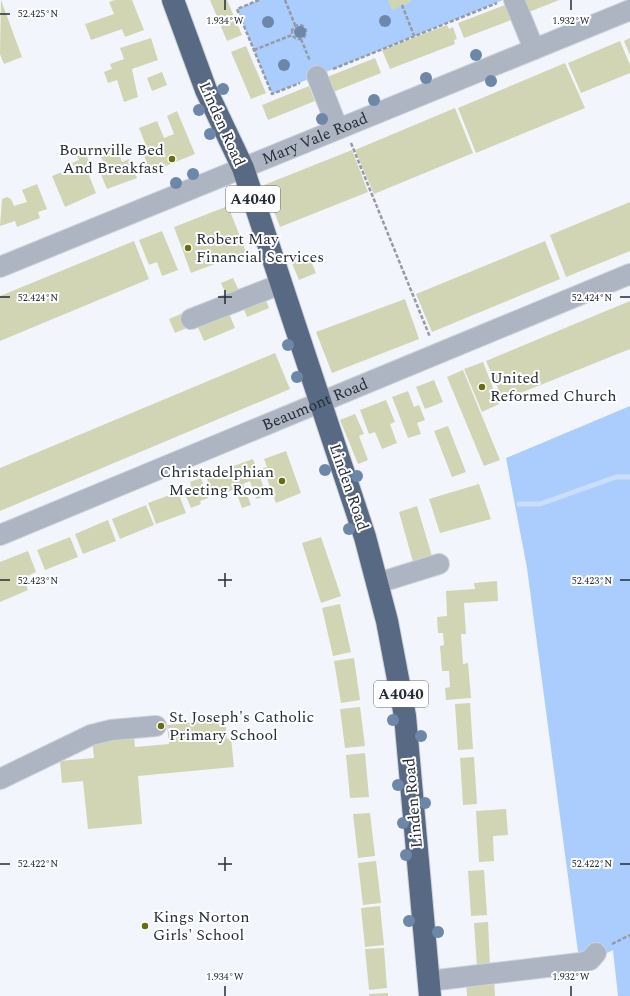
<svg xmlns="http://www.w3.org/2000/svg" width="630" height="996" viewBox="0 0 630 996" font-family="Spectral,serif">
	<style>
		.green { fill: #aacdfe }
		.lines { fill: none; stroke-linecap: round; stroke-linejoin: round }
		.stream { stroke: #cbdef8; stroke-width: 5 }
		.building { fill: #d1d5b3 }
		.minor-casing { stroke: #cdd2d9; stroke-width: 22 }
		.highway-casing { stroke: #cdd2d9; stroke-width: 24 }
		.path { stroke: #959aa3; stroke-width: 2.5; stroke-dasharray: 4 2; stroke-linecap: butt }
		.minor { stroke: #acb5c1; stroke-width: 20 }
		.highway { stroke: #586a83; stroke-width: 22 }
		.tree { fill: #6d87a8 }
		.ticks { fill: none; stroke: #252d38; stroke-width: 1.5 }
		.poi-dot { fill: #696d0f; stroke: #fff; stroke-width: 1.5 }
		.labels { text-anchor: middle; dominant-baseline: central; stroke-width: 4; stroke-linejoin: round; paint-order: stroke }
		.shield { fill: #fff; stroke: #666c74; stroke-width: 1 }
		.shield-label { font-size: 15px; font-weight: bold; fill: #252d38 }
		.street-label { font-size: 16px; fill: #252d38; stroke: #fff }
		.poi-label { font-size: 16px; fill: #252d38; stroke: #fff; text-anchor: start }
		.ticks-label { font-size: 10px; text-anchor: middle; fill: #252d38; stroke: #fff; stroke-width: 4; stroke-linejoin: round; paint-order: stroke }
	</style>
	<rect width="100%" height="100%" fill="#f2f6fc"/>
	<path class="green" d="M259 0H503L272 94 237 9Z
		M630 406V996H618L613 950 580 967 527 568 506 458Z"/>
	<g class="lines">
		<path class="stream" d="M519 504H540L616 477H630"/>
	</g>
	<path class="building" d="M1 0 22 57 4 64 0 54Z
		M115 0H132L144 30 125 37 122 29 91 40 85 24 114 14 109 2Z
		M210 0H227L242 35 227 41Z
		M388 0H410L411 2 392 10Z
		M525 0H559L529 12Z
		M505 5 511 20 464 38 458 23Z
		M447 25 449 29 453 27 457 39 454 40 455 44 390 69 382 50Z
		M151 38 158 60 132 69 138 97 124 102 117 80 108 83 104 72 112 69 110 64 124 59 120 48Z
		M630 38V55L624 41Z
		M620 41 630 65V73L581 93 568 63Z
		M246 46 266 93 251 99 231 52Z
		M375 58 381 73 333 92 327 77Z
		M565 63 585 108 476 153 458 108Z
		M162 72 167 85 152 91 147 78Z
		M309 86 315 101 268 120 262 105Z
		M455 108 473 153 374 194 355 150Z
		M177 111 195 154 151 172 142 151 147 148 139 128 157 121 164 138 174 134 167 116Z
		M116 146 122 162 129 159 137 178 107 189 99 170 106 168 99 152Z
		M352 150 368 192 280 227 264 185Z
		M85 152 93 171 88 173 96 193 65 207 52 176 74 167 72 163 79 160 77 155Z
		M37 184 47 209 38 212 40 218 17 227 15 221 0 226 2 199 7 197 11 199 14 206 27 202 22 190Z
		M630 202V251L566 277 550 235Z
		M228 206 246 252 191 273 174 227Z
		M162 231 178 270 162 276 157 262 149 265 139 240Z
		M134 241 149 279 0 341V296Z
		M545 241 560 279 432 332 416 294Z
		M308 254 316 273 299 280 291 261Z
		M233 278 240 293 228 298 221 283Z
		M264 295 269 308 247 317 242 305Z
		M405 299 419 339 332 373 316 332Z
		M630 301V349L503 400 486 361Z
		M228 311 235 328 204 341 197 325Z
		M183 313 189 327 175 333 169 319Z
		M275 353 290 389 0 511V468Z
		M483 362 499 404 482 412 464 369Z
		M463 370 500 460 484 466 447 377Z
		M434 380 443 402 425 409 416 387Z
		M408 391 414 407 419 405 425 420 417 423 421 434 408 438 392 397Z
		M386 400 395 422 390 424 397 443 382 449 375 432 369 434 360 410Z
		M355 414 364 434 359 436 368 460 358 464 340 420Z
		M448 426 466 472 452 477 434 431Z
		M286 451 301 493 276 503 263 468 267 467 264 459Z
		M253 459 267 496 256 499 250 481 243 484 251 505 242 508 235 489 214 497 206 476Z
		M201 478 208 498 200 501 201 504 191 508 183 489 191 486 190 482Z
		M479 484 491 519 440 533 429 499Z
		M178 492 186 513 156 524 148 503Z
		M146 505 154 525 120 539 112 519Z
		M417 506 434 563 415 569 399 512Z
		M108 520 116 541 83 554 75 534Z
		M70 537 78 557 45 570 37 550Z
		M321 537 341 596 321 603 302 543Z
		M28 551 36 572 23 578 28 590 0 602V562Z
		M497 581 498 601 464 603 466 634H461L463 664 468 663 471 698 446 700 445 688 450 687 449 671H442L440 646 444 645 443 633H438L437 617 447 616 446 591 475 589 474 583Z
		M340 604 351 652 333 656 322 608Z
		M354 658 360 700 341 703 334 661Z
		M470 703 473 749 458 750 455 704Z
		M360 707 365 746 345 748 340 709Z
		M225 719 227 739 231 738 234 767 138 776 142 824 88 829 83 781 62 783 60 761 94 758 92 738 134 734 135 747 169 744 167 725Z
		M365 753 369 797 350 798 346 755Z
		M474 757 477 804 463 805 460 758Z
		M506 809 508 835 493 836 494 861 479 862 476 811Z
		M370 813 375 856 358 858 353 814Z
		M376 861 381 903 363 905 358 863Z
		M484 870 487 915 471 916 468 871Z
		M380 906 384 945 365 947 361 908Z
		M488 922 490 966 477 967 474 923Z
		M384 948 387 988 369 990 365 949Z
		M494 981 495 996H467L466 983Z
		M388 993V996H369V994Z"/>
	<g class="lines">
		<defs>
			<g id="minor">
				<path d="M514 0 534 49"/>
				<path d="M317 76 338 129"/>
				<path id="s1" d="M0 267 630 10"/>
				<path d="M191 319 281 284"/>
				<path id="s2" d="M0 535 630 274"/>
				<path d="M378 583 439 564"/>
				<path d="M0 779 91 735 111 730 156 726"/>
				<path d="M429 981 580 963 590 960 596 953"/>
			</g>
			<path id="highway" d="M173 0 206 90 243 168 365 537 387 621 405 716 430 996"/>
		</defs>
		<use href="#minor" class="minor-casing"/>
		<use href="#highway" class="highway-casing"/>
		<path class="path" d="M259 0 237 9 272 94 300 83
			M285 0 295 25
			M402 5 415 38
			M292 32a7 7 0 1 1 14 0a7 7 0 1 1-14 0Z
			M301 39 310 61
			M254 50 292 35
			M333 69 497 3
			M351 143 430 337
			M612 944 630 935"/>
		<use href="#minor" class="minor"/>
		<use href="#highway" class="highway"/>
	</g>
	<g class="tree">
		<circle cx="385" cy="21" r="6"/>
		<circle cx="268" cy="22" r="6"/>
		<circle cx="300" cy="32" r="6"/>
		<circle cx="476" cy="55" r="6"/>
		<circle cx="284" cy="65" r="6"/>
		<circle cx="426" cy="78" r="6"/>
		<circle cx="491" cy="81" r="6"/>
		<circle cx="223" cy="89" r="6"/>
		<circle cx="374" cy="100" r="6"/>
		<circle cx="199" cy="110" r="6"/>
		<circle cx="322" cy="119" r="6"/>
		<circle cx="210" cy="134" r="6"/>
		<circle cx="193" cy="174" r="6"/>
		<circle cx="176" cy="183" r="6"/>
		<circle cx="288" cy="345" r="6"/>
		<circle cx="297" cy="377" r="6"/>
		<circle cx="325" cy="470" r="6"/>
		<circle cx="357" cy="476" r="6"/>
		<circle cx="349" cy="529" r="6"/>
		<circle cx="393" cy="720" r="6"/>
		<circle cx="421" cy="736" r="6"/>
		<circle cx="398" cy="785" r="6"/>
		<circle cx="425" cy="803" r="6"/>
		<circle cx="403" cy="823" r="6"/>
		<circle cx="406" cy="855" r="6"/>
		<circle cx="409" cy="921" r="6"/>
		<circle cx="438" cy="932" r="6"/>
	</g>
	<path class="ticks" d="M225 0V10M571 0V10M0 14H10M225 290V304M0 297H10M218 297H232M620 297H630M225 573V587M0 580H10M218 580H232M620 580H630M225 857V871M0 864H10M218 864H232M620 864H630M225 986V996M571 986V996"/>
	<g class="poi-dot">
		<circle cx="172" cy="159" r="4"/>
		<circle cx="188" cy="248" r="4"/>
		<circle cx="482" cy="387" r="4"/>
		<circle cx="282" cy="481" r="4"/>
		<circle cx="161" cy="726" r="4"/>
		<circle cx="145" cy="926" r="4"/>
	</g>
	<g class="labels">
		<g class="shield">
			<rect x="226" y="186" width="54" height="26" rx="3"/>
			<rect x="374" y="681" width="54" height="26" rx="3"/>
		</g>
		<g class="shield-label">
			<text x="253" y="199">A4040</text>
			<text x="401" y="694">A4040</text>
		</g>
		<g class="street-label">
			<text transform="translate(222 124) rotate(66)">Linden Road</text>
			<text stroke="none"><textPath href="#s1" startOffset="340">Mary Vale Road</textPath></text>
			<text stroke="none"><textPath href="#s2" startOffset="341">Beaumont Road</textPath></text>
			<text transform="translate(349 487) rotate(71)">Linden Road</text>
			<text transform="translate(413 803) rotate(-95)">Linden Road</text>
		</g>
		<g class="poi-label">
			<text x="164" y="150" text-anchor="end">Bournville Bed<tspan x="164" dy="18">And Breakfast</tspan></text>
			<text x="196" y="239">Robert May<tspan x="196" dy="18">Financial Services</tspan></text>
			<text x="490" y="378">United<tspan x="490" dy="18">Reformed Church</tspan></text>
			<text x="274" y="472" text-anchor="end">Christadelphian<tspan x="274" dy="18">Meeting Room</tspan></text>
			<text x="169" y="717">St. Joseph's Catholic<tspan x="169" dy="18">Primary School</tspan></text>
			<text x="153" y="917">Kings Norton<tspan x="153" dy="18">Girls' School</tspan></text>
		</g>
	</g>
	<g class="ticks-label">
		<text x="38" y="17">52.425°N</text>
		<text x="225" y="24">1.934°W</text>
		<text x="571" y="24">1.932°W</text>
		<text x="38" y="301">52.424°N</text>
		<text x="592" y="301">52.424°N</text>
		<text x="38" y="584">52.423°N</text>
		<text x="592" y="584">52.423°N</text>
		<text x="38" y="867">52.422°N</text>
		<text x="592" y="867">52.422°N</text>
		<text x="225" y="980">1.934°W</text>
		<text x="571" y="980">1.932°W</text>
	</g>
</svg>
